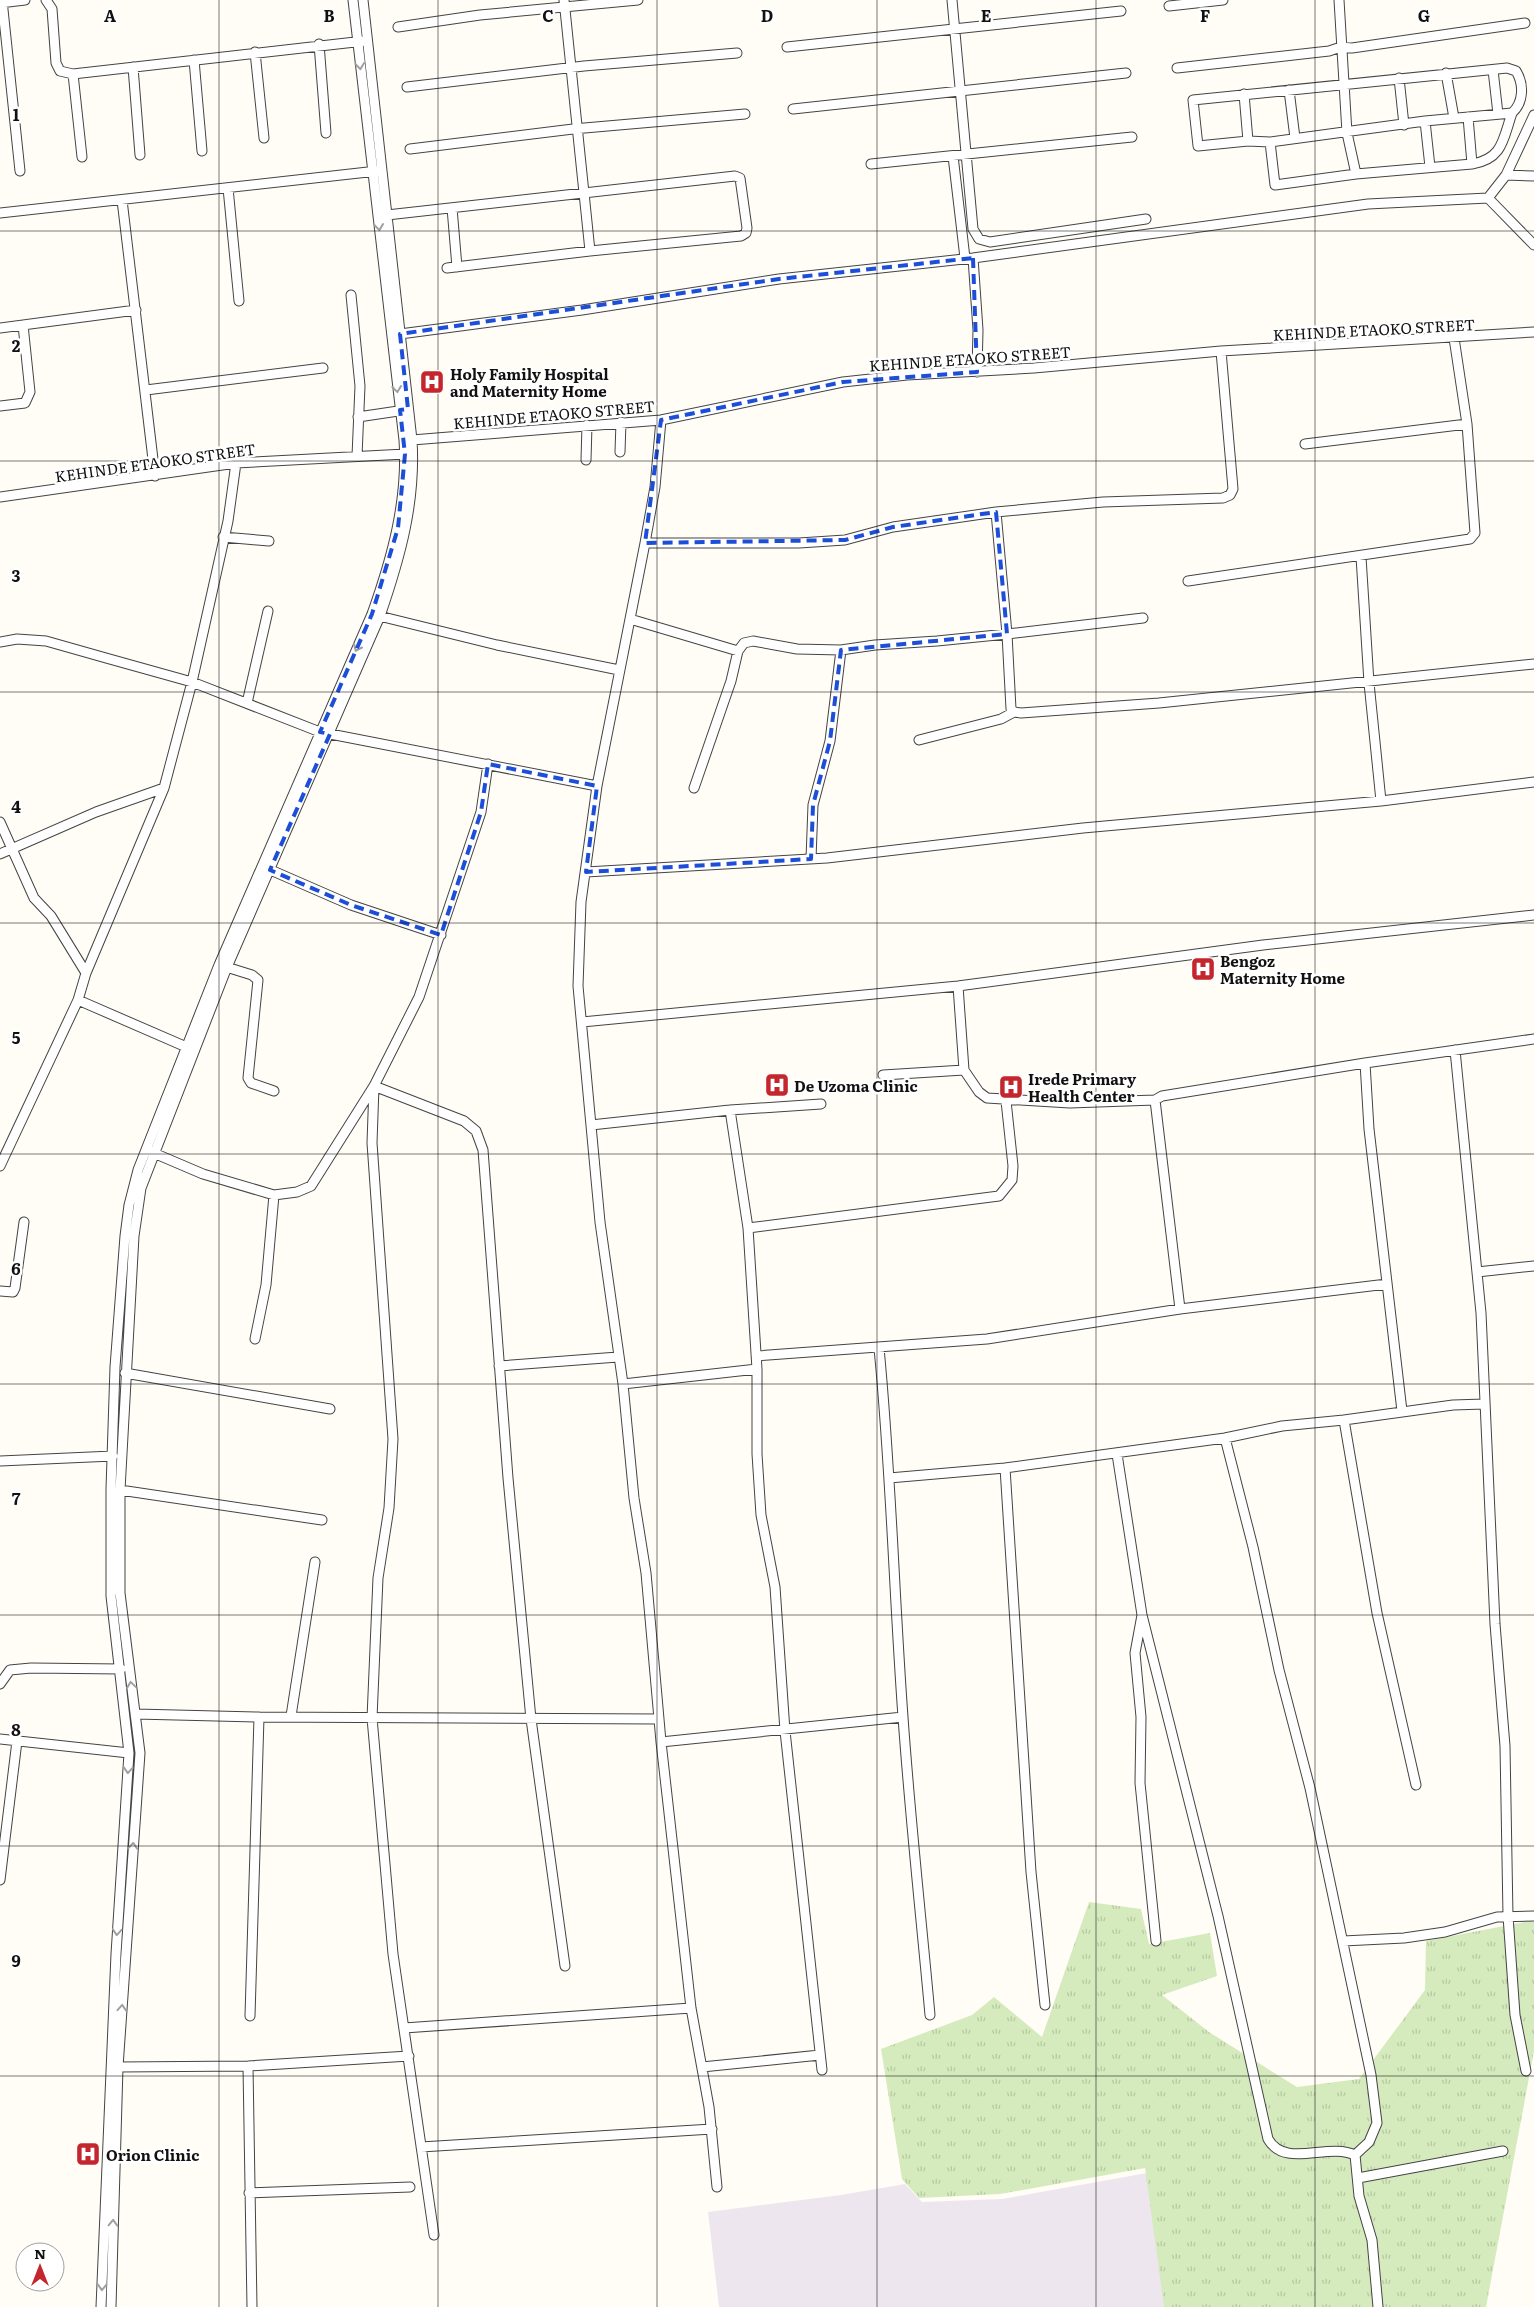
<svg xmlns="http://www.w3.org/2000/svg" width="1534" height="2307" viewBox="0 0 1534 2307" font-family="Literata,serif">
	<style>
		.industrial { fill: #eee6ef }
		.grass { fill: url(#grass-tufts) }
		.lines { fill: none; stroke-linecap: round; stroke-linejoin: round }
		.street-casing { stroke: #444; stroke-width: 11 }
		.street { stroke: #fff; stroke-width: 9 }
		.oneway { stroke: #a0a0a0 }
		.marked { fill: none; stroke: #1d4ed8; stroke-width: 4; stroke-dasharray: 10 6; stroke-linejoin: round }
		.grid { fill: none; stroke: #111; stroke-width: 1; stroke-opacity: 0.55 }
		.labels { text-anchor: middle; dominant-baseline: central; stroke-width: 5; stroke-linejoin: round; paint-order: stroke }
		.street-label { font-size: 15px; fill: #111; stroke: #fff }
		.poi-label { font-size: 15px; font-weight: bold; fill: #111; stroke: #fff; text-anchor: start }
		.grid-label { font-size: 16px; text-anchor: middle; font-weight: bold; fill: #111; stroke: #fff; stroke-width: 5; stroke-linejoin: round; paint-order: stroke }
	</style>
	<defs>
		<pattern id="grass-tufts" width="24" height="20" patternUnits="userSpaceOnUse" patternTransform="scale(1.25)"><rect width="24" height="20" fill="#d5ebbd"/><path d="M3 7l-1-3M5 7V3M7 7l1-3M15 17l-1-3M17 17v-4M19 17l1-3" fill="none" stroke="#b6c8a1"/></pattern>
	</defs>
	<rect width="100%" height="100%" fill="#fffdf5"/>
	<path class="industrial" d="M1147 2173 1166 2307H719L708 2212 841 2195 905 2184 922 2202 1002 2199Z"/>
	<path class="grass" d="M1089 1902 1141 1909 1149 1944 1210 1933 1217 1976 1162 1995 1209 2032 1297 2087 1359 2079 1425 1990 1426 1941 1530 1921 1534 1922V2051L1486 2307H1164L1145 2168 1000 2194 919 2198 902 2179 881 2049 972 2015 994 1997 1042 2037Z"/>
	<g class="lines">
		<defs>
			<path id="street" d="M2 0 20 171
				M46 0 52 9 56 63 60 71 73 74 364 41
				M564 0 590 251
				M952 0 973 229 979 239 990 242 1146 219
				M1339 0 1347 133 1356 174
				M0 3 25 0
				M1169 6 1223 0
				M398 27 480 15 638 0
				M319 44 326 133
				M787 47 1121 11
				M255 52 264 138
				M194 60 202 151
				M133 67 140 155
				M1177 68 1329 51 1341 47 1352 48 1525 23
				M1507 68 1516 71C1524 84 1524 102 1512 113L1425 121 1270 142 1248 141 1198 146 1193 100Z
				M1493 70 1498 114
				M1446 73 1454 118
				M73 74 82 157
				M1399 78 1404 125
				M407 87 584 66 737 53
				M1289 90 1295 138
				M1244 94 1248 141
				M793 109 1126 73
				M1468 117 1472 164
				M1425 121 1430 167
				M1270 142 1275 185 1356 174 1472 164C1503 159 1503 139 1512 113
				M410 149 573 129 745 114
				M953 156 965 258
				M871 164 1132 137
				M1506 175 1534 176
				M228 188 239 301
				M1488 198 1506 175 1534 115
				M122 200 155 476
				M452 208 457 267
				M0 213 377 171
				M387 215 735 176 740 178 747 228 746 233 741 236 590 251 447 268
				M973 258 978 330 977 372
				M351 295 360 386 357 456
				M0 328 136 310
				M400 334 582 310 779 279 973 258 1368 204 1488 198 1534 245
				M146 390 323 368
				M0 406 25 403 30 392 23 325
				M358 417 405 410
				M412 440 661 420 843 382 907 375 1034 368 1221 351 1534 332
				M1305 444 1467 424
				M620 452 621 422
				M586 460 587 425
				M0 497 236 463 405 454
				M223 537 269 541
				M645 543H799L845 540 893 527 996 512 1103 502 1223 498 1230 495 1233 489 1221 351
				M1361 557 1369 683 1381 801
				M1188 581 1470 539 1475 533 1467 424 1454 338
				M375 615 497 645 619 670
				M1143 618 1007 634 1011 709 1014 712 1021 713 1159 703 1534 664
				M630 619 738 651 744 643 753 641 797 649 841 650 875 645 937 641 1007 634 996 512
				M0 642 17 639 46 641 106 658 192 682 320 732 597 786
				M247 703 268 611
				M919 740 1001 719 1014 712
				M694 788 731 681 738 651
				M0 822 34 898 51 916 86 973
				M0 854 96 812 164 788
				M811 859 813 805 830 741 841 650
				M266 868 351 905 441 935
				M586 872 827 858 1083 828 1381 801 1534 782
				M223 966 252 975 258 980 248 1078 251 1083 274 1091
				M958 986 964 1070 979 1092 987 1098 1070 1103 1155 1100 1162 1096 1365 1063 1534 1039
				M78 1000 191 1049
				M582 1022 958 986 1263 945 1534 915
				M1455 1050 1481 1313 1495 1624 1505 1746 1508 1916 1515 2015 1526 2071
				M1365 1063 1369 1129 1402 1411
				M883 1075 964 1070
				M374 1086 372 1143 393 1439 389 1508 378 1578 372 1718 393 1954 434 2235
				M374 1086 464 1121 476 1131 483 1150 508 1478 531 1719 565 1966
				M1155 1100 1180 1309
				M730 1110 748 1228 757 1369V1454L761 1515 775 1587 785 1731 822 2070
				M591 1125 730 1110 821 1104
				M149 1151 203 1174 274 1195 297 1192 311 1186 374 1086 419 997 481 812 488 764
				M0 1166 78 1000 86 973 164 788 192 682 228 521 236 463
				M748 1228 999 1196 1012 1180 1013 1166 1006 1101
				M1477 1272 1534 1266
				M0 1291 13 1292 15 1288 24 1222
				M255 1339 266 1285 274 1195
				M879 1348C891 1471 894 1594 903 1717 910 1817 921 1916 930 2015
				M756 1356 987 1339 1180 1309 1387 1284
				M499 1366 618 1357
				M125 1373 330 1409
				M623 1384 757 1369
				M1344 1420 1377 1613 1416 1785
				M1225 1438 1253 1547 1279 1670 1310 1788 1371 2075 1377 2123 1369 2142 1355 2155
				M1117 1454 1142 1615 1135 1653 1141 1717 1140 1783 1156 1941
				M0 1461 113 1456
				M1005 1468 1031 1872 1045 2005
				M889 1478 1005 1468 1225 1438 1282 1426 1344 1420 1453 1405 1484 1404
				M120 1490 322 1520
				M1142 1615 1218 1916 1268 2139C1285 2169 1328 2142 1355 2155
				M0 1684 10 1670 31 1668 121 1669
				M136 1714 259 1717 659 1719 661 1742 903 1717
				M291 1716 315 1562
				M659 1719 646 1573 634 1498 623 1384 600 1222 578 986 581 902 597 786 645 543 655 487 661 420
				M0 1739 129 1753
				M661 1742 691 2008 709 2107 717 2187
				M0 1880 17 1741
				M1343 1941 1404 1938 1445 1932 1497 1917 1534 1916
				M250 2016 259 1717
				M404 2028 691 2008
				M248 2066 252 2307
				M118 2067 248 2066 409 2056
				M702 2067 820 2055
				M421 2147 712 2129
				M1355 2155 1359 2196 1372 2240 1378 2307
				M1358 2178 1503 2151
				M249 2193 410 2187
				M101 2307 116 1954 129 1753 111 1596V1489L115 1367 125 1236 129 1205 138 1170 219 965 372 614C392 558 408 501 404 440L353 0
				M111 2307 118 2067 140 1753 120 1593V1490L134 1236 141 1188 227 967 380 616C400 558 416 502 412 440L363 0"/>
		</defs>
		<use href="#street" class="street-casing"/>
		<use href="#street" class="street"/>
	</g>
	<defs><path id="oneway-chevron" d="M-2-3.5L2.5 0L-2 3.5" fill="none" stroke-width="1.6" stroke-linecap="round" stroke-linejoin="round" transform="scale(1.25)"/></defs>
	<g class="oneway">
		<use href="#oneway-chevron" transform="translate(360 66) rotate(84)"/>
		<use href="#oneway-chevron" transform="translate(379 227) rotate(84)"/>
		<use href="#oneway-chevron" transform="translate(397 389) rotate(83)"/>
		<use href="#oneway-chevron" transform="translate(357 648) rotate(114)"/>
		<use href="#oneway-chevron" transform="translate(131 1685) rotate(-98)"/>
		<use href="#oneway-chevron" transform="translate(128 1770) rotate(94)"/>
		<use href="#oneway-chevron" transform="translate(133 1846) rotate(-86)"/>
		<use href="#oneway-chevron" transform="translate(117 1932) rotate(94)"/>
		<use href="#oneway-chevron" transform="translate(122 2008) rotate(-86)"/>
		<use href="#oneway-chevron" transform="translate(113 2223) rotate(-88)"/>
		<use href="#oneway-chevron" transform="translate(102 2287) rotate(92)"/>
	</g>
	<path class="marked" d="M973 258 977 372 843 382 661 420 645 543 845 540 893 527 996 512 1007 634 841 650 830 741 813 805 811 859 586 872 597 786 488 764 481 812 441 935 351 905 270 870 330 734 320 732 372 614 398 528 405 454 400 410 408 409 400 334 779 279Z"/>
	<path class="grid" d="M219 0V2307M438 0V2307M657 0V2307M877 0V2307M1096 0V2307M1315 0V2307M0 231H1534M0 461H1534M0 692H1534M0 923H1534M0 1154H1534M0 1384H1534M0 1615H1534M0 1846H1534M0 2076H1534"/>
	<defs>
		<symbol id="hospital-square" viewBox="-11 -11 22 22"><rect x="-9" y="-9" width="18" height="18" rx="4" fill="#c4262e" stroke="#fff"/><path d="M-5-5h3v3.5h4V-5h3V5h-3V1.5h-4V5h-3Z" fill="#fff"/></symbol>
	</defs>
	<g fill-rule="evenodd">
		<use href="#hospital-square" x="418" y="368" width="28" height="28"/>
		<use href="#hospital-square" x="1189" y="955" width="28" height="28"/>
		<use href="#hospital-square" x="763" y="1071" width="28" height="28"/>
		<use href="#hospital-square" x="997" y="1073" width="28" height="28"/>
		<use href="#hospital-square" x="74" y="2140" width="28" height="28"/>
	</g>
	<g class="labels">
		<g class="street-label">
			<text transform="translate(1374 329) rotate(-3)">KEHINDE ETAOKO STREET</text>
			<text transform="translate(970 358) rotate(-4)">KEHINDE ETAOKO STREET</text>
			<text transform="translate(554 414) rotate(-5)">KEHINDE ETAOKO STREET</text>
			<text transform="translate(155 462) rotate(-8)">KEHINDE ETAOKO STREET</text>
		</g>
		<g class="poi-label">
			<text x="450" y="373">Holy Family Hospital<tspan x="450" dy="17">and Maternity Home</tspan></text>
			<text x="1220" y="960">Bengoz<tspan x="1220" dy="17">Maternity Home</tspan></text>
			<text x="1028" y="1078">Irede Primary<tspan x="1028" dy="17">Health Center</tspan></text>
			<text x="794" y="1085">De Uzoma Clinic</text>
			<text x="106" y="2154">Orion Clinic</text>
		</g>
	</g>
	<g class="grid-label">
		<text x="110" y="22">A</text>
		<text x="329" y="22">B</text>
		<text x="548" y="22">C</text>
		<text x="767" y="22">D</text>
		<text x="986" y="22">E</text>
		<text x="1205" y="22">F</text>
		<text x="1424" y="22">G</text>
		<text x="16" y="121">1</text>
		<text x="16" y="352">2</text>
		<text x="16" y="582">3</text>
		<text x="16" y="813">4</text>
		<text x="16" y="1044">5</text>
		<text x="16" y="1275">6</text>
		<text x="16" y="1505">7</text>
		<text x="16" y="1736">8</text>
		<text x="16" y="1967">9</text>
	</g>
	<g transform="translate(40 2267)"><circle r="24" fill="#ffffff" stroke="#a0a0a0"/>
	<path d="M0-4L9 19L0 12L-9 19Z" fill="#c4262e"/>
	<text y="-8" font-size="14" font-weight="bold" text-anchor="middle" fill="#111111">N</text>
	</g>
</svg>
